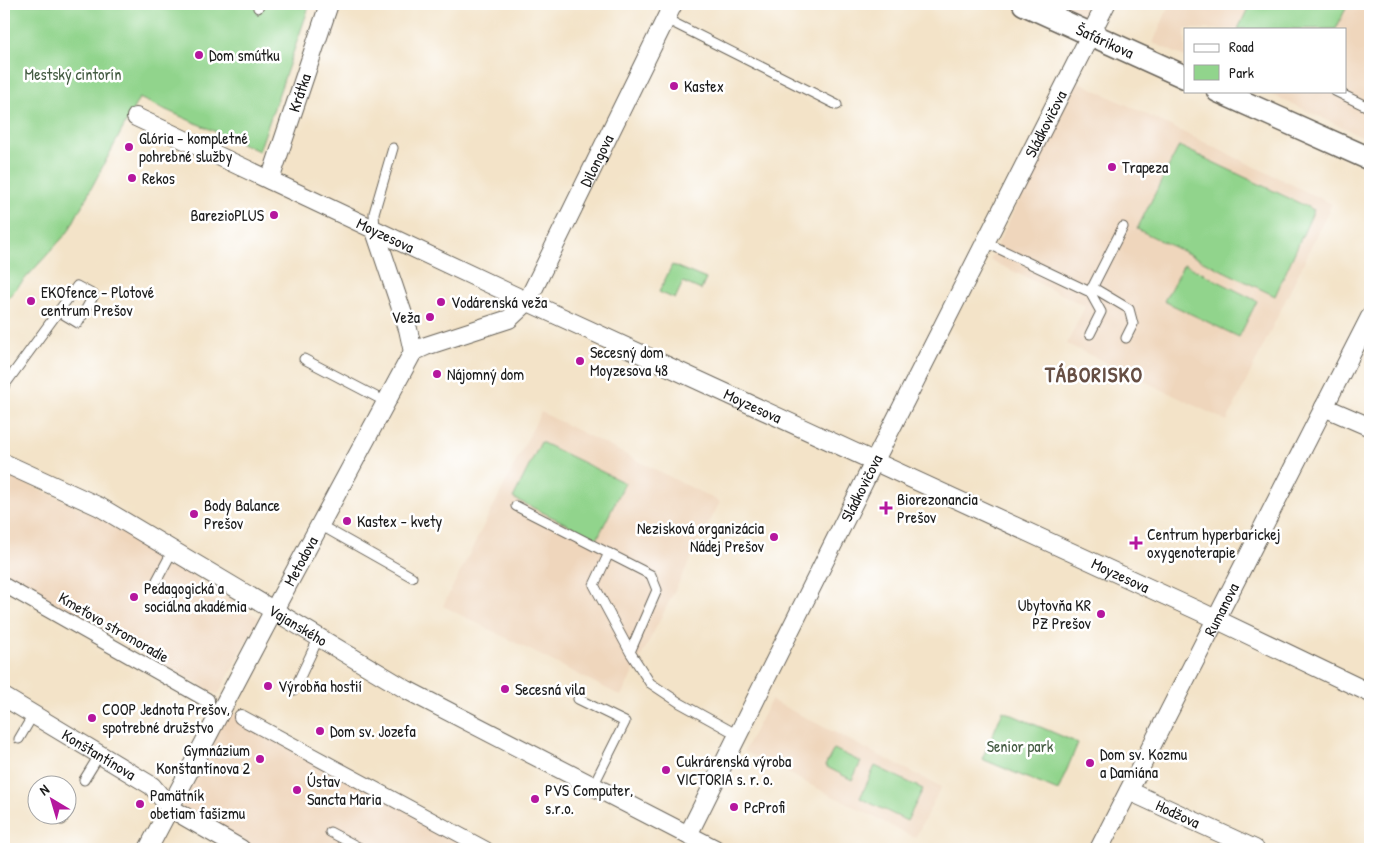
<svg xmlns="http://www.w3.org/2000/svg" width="1374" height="853" viewBox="0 0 1374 853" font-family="'Patrick Hand',sans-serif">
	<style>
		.built { fill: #efd6bc }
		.green { fill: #91d48c; stroke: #567854 }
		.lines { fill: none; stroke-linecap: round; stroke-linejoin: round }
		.service-casing { stroke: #676258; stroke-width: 11 }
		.pedestrian-casing { stroke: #676258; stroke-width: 16 }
		.minor-casing { stroke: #676258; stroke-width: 20 }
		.tertiary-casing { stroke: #676258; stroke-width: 25 }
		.service { stroke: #fff; stroke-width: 9 }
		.pedestrian { stroke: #fff; stroke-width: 14 }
		.minor { stroke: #fff; stroke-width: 18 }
		.tertiary { stroke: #fff; stroke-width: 22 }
		.poi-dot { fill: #b5179e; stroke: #fff; stroke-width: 2 }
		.labels { text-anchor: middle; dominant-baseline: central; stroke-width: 5; stroke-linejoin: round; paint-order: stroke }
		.street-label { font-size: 16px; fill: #1c1c1c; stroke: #fff }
		.poi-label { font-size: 16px; fill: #1c1c1c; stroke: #fff; text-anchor: start }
		.park-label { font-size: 16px; fill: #455c43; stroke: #fff }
		.district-label { font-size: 21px; font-weight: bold; letter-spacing: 1px; fill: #664f44; stroke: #fff }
	</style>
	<rect width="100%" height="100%" fill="#fff"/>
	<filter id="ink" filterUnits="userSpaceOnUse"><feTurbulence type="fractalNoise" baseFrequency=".02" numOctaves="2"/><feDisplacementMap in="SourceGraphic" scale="10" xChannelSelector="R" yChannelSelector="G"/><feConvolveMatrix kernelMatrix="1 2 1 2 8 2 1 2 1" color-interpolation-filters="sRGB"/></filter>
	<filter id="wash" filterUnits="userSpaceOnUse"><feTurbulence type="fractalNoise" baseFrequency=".0096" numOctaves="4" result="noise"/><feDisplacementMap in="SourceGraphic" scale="20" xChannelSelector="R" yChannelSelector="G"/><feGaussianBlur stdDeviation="1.12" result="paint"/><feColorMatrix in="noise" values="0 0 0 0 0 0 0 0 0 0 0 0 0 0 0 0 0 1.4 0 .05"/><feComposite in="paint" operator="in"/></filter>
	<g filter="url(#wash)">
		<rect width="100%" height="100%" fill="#f3e3c8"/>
		<path class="built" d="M1054 4H1104L1092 22Z
			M1160 4H1370V140L1264 91H1345V29H1185V57L1153 43 1168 8Z
			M1077 81 1332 204 1227 421 1067 344 1085 306 990 260Z
			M541 412 720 502 621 696 443 606Z
			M4 473 98 516 259 618 218 695 4 575Z
			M771 700 941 787 915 838 744 751Z
			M227 710 486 849H255L180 806Z"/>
		<path class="green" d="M4 4H310L259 151 139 98 68 232 4 302Z
			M1250 4H1348L1336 29H1238Z
			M1179 146 1314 210 1275 296 1137 229Z
			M1184 264 1257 301 1239 337 1164 301Z
			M672 265 706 279 701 290 683 282 675 299 659 292Z
			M541 442 625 483 597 539 513 498Z
			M1003 711 1078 743 1058 791 982 759Z
			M834 749 861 762 852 780 825 766Z
			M875 766 923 789 907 821 860 798Z"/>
	</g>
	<g filter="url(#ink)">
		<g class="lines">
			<defs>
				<path id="service" d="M258 8 259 4
					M666 19 837 105
					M1335 91 1370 108
					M375 230 374 213 393 148
					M985 242 1090 292 1123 227
					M1092 287 1129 309 1133 324 1126 338
					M1090 334 1101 312 1090 292
					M304 359 386 402
					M4 386 77 286 94 295 78 323 58 311
					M516 506 651 575 657 590 630 652 650 683 680 703 738 735
					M320 525 412 577
					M609 553 594 585 630 652
					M157 580 173 550
					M294 690 319 637
					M578 699 625 722 593 786
					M19 739 33 715
					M84 780 100 754
					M62 820 64 816
					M330 832 362 849"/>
				<path id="pedestrian" d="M4 585 207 700
					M241 717 486 849"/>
				<g id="minor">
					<path id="s1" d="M136 117 511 294 1201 612 1370 693"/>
					<path id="s2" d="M270 180 329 4"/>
					<path d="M375 231 408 329 413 352"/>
					<path id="s3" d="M413 352 426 346 509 319 527 302 673 4"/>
					<path d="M1324 407 1370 427"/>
					<path id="s4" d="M4 463 100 507 407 690 715 849"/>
					<path id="s5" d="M4 697 152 786 170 808 241 849"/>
					<path id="s6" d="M1129 791 1255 849"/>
					<path id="s7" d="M688 835 869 472 1106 4"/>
					<path id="s8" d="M148 849 274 610 413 352"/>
					<path id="s9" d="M1099 849 1370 317"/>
				</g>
				<g id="tertiary">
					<path id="s10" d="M1024 4 1185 77"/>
					<path d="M1218 91 1370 159"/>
				</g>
			</defs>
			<use href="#service" class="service-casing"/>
			<use href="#pedestrian" class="pedestrian-casing"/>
			<use href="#minor" class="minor-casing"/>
			<use href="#tertiary" class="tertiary-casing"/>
			<use href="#service" class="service"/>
			<use href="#pedestrian" class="pedestrian"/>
			<use href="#minor" class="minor"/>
			<use href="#tertiary" class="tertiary"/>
		</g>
	</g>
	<g class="poi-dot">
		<circle cx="199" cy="55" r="5"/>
		<circle cx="674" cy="86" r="5"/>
		<circle cx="129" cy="147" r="5"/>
		<circle cx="1112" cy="167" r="5"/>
		<circle cx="132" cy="178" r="5"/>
		<circle cx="274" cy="215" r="5"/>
		<circle cx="31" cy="301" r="5"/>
		<circle cx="441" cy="302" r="5"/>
		<circle cx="430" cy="317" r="5"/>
		<circle cx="580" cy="361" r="5"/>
		<circle cx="437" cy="374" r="5"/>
		<path d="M883.5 500.5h5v5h5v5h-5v5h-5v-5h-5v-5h5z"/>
		<circle cx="194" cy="514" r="5"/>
		<circle cx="347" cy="521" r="5"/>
		<circle cx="774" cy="537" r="5"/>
		<path d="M1133.5 535.5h5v5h5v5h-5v5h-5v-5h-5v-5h5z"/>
		<circle cx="134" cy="597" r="5"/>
		<circle cx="1101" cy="614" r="5"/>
		<circle cx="268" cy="686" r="5"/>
		<circle cx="505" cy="689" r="5"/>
		<circle cx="92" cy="718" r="5"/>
		<circle cx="320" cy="731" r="5"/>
		<circle cx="260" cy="759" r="5"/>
		<circle cx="1090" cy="763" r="5"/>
		<circle cx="666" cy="770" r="5"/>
		<circle cx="297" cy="790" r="5"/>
		<circle cx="535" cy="799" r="5"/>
		<circle cx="140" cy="804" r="5"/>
		<circle cx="734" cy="807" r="5"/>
	</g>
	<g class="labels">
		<g class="street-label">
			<text stroke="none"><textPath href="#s10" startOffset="89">Šafárikova</textPath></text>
			<text stroke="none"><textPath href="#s2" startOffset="92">Krátka</textPath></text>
			<text stroke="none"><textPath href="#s7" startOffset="796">Sládkovičova</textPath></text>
			<text stroke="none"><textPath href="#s3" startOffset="284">Dilongova</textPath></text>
			<text stroke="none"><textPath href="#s1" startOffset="276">Moyzesova</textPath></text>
			<text stroke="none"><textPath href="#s1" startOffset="681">Moyzesova</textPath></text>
			<text stroke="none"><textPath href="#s7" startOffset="388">Sládkovičova</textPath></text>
			<text stroke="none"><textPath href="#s8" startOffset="326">Metodova</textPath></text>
			<text stroke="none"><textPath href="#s1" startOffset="1086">Moyzesova</textPath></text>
			<text stroke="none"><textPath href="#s9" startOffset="269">Rumanova</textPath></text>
			<text stroke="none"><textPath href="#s4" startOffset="336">Vajanského</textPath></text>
			<text transform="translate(114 627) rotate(30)">Kmeťovo stromoradie</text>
			<text stroke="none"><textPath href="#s5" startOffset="111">Konštantínova</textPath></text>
			<text stroke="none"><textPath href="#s6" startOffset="54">Hodžova</textPath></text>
		</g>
		<g class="poi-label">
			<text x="209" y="55">Dom smútku</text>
			<text x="684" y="86">Kastex</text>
			<text x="139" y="138">Glória - kompletné<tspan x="139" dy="18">pohrebné služby</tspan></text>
			<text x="1122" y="167">Trapeza</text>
			<text x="142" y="178">Rekos</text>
			<text x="264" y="215" text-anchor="end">BarezioPLUS</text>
			<text x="41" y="292">EKOfence - Plotové<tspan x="41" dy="18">centrum Prešov</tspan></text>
			<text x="451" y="302">Vodárenská veža</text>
			<text x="420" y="317" text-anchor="end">Veža</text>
			<text x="590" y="352">Secesný dom<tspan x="590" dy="18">Moyzesova 48</tspan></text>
			<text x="447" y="374">Nájomný dom</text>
			<text x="897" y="499">Biorezonancia<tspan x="897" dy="18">Prešov</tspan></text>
			<text x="204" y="505">Body Balance<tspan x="204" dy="18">Prešov</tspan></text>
			<text x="357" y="521">Kastex - kvety</text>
			<text x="764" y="528" text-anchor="end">Nezisková organizácia<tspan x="764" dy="18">Nádej Prešov</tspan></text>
			<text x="1147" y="534">Centrum hyperbarickej<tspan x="1147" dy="18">oxygenoterapie</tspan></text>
			<text x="144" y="588">Pedagogická a<tspan x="144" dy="18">sociálna akadémia</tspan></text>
			<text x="1091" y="605" text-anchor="end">Ubytovňa KR<tspan x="1091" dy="18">PZ Prešov</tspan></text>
			<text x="278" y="686">Výrobňa hostií</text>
			<text x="515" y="689">Secesná vila</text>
			<text x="102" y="709">COOP Jednota Prešov,<tspan x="102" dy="18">spotrebné družstvo</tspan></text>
			<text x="330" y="731">Dom sv. Jozefa</text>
			<text x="250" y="750" text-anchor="end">Gymnázium<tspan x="250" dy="18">Konštantínova 2</tspan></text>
			<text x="1100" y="754">Dom sv. Kozmu<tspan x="1100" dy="18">a Damiána</tspan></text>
			<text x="676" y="761">Cukrárenská výroba<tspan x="676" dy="18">VICTORIA s. r. o.</tspan></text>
			<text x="307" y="781">Ústav<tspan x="307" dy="18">Sancta Maria</tspan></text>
			<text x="545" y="790">PVS Computer,<tspan x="545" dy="18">s.r.o.</tspan></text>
			<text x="150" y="795">Pamätník<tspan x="150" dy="18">obetiam fašizmu</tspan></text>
			<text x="744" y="807">PcProfi</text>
		</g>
		<g class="park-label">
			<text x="73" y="74">Mestský cintorín</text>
			<text x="1020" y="746">Senior park</text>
		</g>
		<g class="district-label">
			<text x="1094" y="374">TÁBORISKO</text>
		</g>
	</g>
	<rect width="1374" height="853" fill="none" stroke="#fff" stroke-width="20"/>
	<rect x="1184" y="28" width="162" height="65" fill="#ffffff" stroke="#a4a4a4"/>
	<rect x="1194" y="44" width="25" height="8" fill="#ffffff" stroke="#a4a4a4"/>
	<text x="1229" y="52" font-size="15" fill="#1c1c1c">Road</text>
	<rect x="1194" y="65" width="25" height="15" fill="#91d48c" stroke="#a4a4a4"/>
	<text x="1229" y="78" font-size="15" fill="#1c1c1c">Park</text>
	<g transform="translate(52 800) rotate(322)"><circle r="24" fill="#ffffff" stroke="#a4a4a4"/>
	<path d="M0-4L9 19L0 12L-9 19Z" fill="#b5179e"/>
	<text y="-8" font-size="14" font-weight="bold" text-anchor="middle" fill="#1c1c1c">N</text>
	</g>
</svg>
